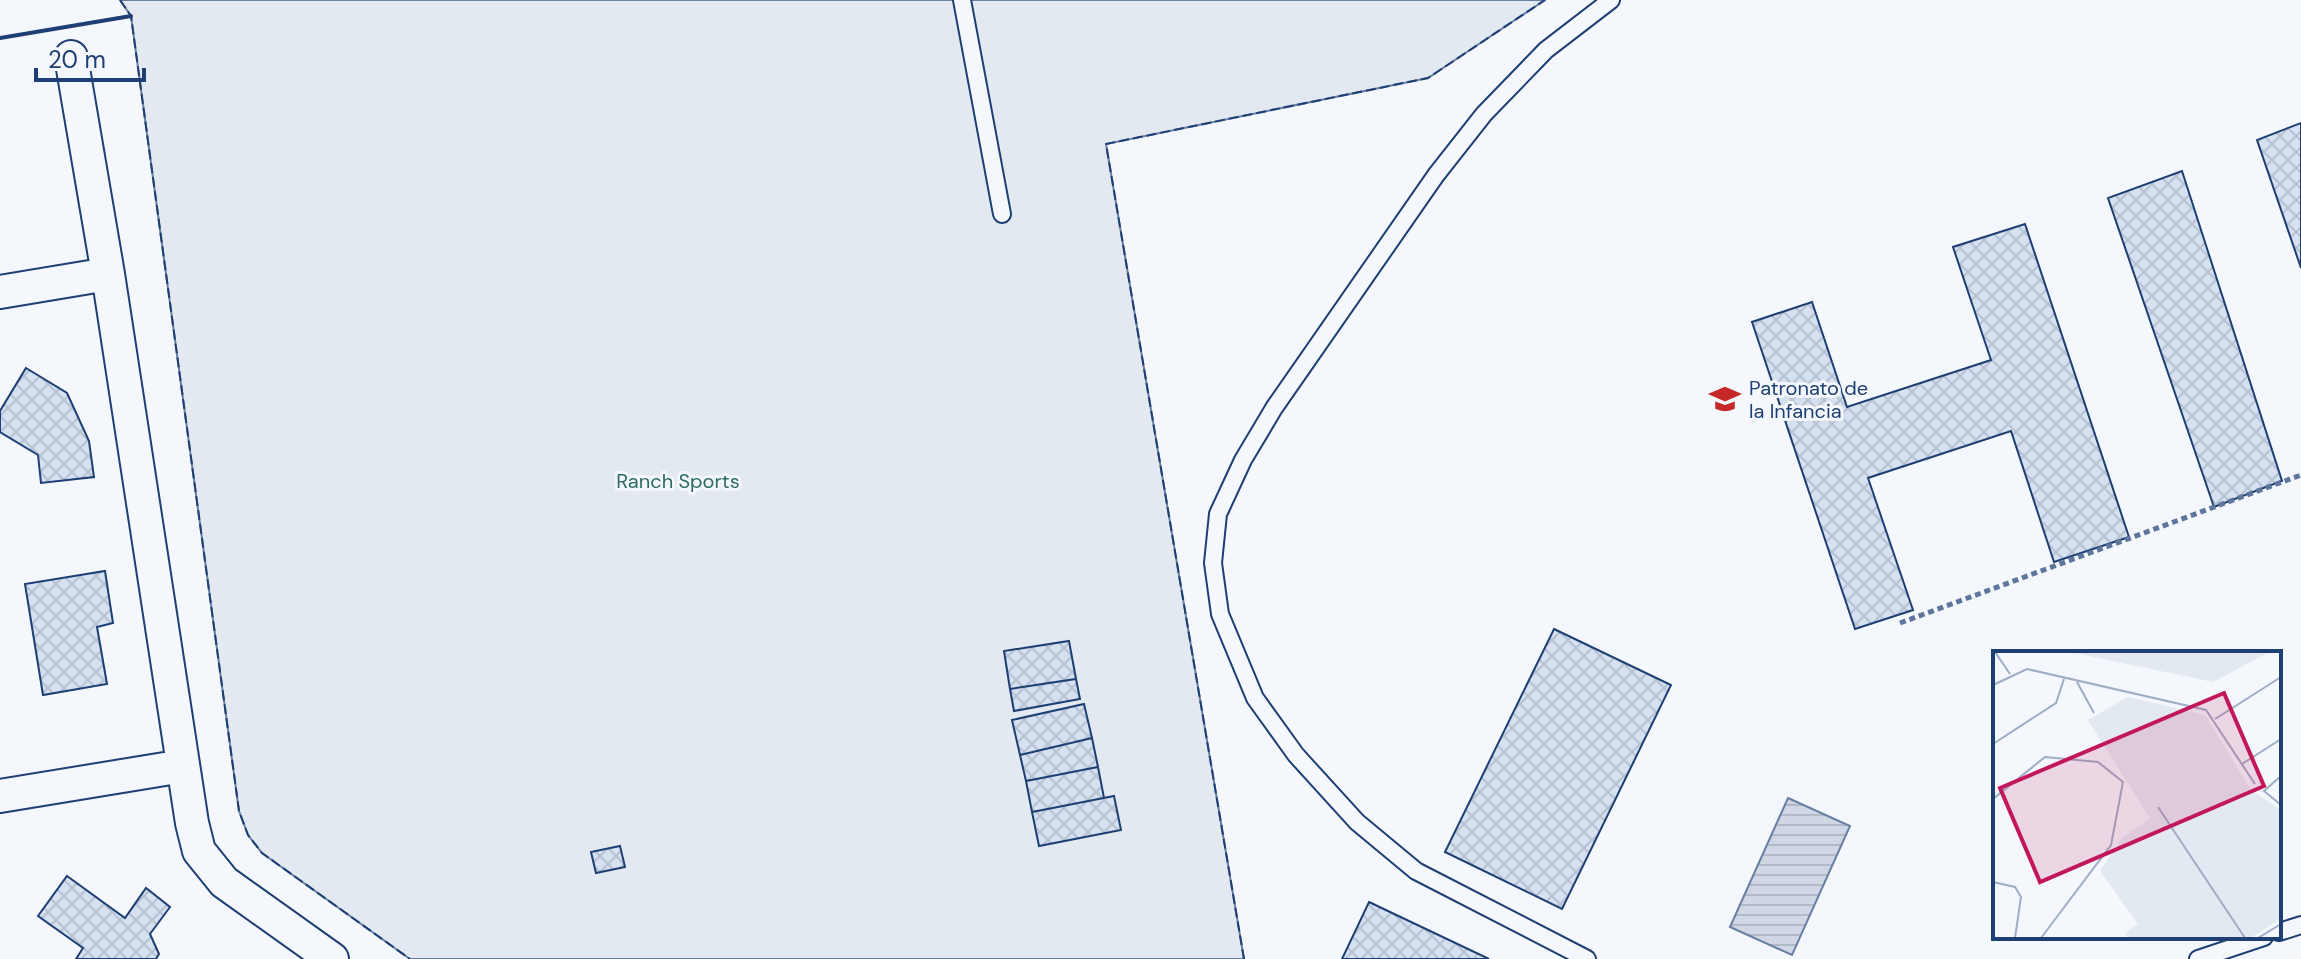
<svg xmlns="http://www.w3.org/2000/svg" width="2301" height="959" viewBox="0 0 2301 959" font-family="'DM Sans',sans-serif">
	<style>
		.green { fill: #e3e9f0; stroke: #687fa3; stroke-width: 2 }
		.water { fill: url(#water-rules); stroke: #687fa3; stroke-width: 2 }
		.building { fill: url(#building-cross-hatch); stroke: #1d3f73; stroke-width: 2 }
		.lines { fill: none; stroke-linecap: round; stroke-linejoin: round }
		.service-casing { stroke: #1d3f73; stroke-width: 20 }
		.minor-casing { stroke: #1d3f73; stroke-width: 36 }
		.path { stroke: #5e769c; stroke-width: 5; stroke-dasharray: 6 4; stroke-linecap: butt }
		.service { stroke: #f4f7fb; stroke-width: 16 }
		.minor { stroke: #f4f7fb; stroke-width: 32 }
		.fence { stroke: #1d3f73; stroke-width: 2; stroke-dasharray: 10 4; stroke-linecap: butt }
		.wall { stroke: #1d3f73; stroke-width: 4 }
		.labels { text-anchor: middle; dominant-baseline: central; stroke-width: 6; stroke-linejoin: round; paint-order: stroke }
		.poi-label { font-size: 20px; fill: #1d3f73; stroke: #f4f7fb; text-anchor: start }
		.park-label { font-size: 20px; fill: #2c6c60; stroke: #f4f7fb }
		.inset-road { fill: none; stroke: #9eadc5; stroke-width: 2 }
		.view { fill: #c2185b; fill-opacity: 0.15; stroke: #c2185b; stroke-width: 4 }
		.inset-edge { fill: none; stroke: #1d3f73; stroke-width: 4 }
	</style>
	<defs>
		<pattern id="water-rules" width="6" height="5" patternUnits="userSpaceOnUse" patternTransform="scale(2)"><rect width="6" height="5" fill="#cfd7e4"/><path d="M0 2.5h6" fill="none" stroke="#b1bac7"/></pattern>
		<pattern id="building-cross-hatch" width="8" height="8" patternUnits="userSpaceOnUse" patternTransform="scale(2)"><rect width="8" height="8" fill="#d5e0f0"/><path d="M0 0l8 8M0 8l8-8" fill="none" stroke="#b6c1d1"/></pattern>
	</defs>
	<rect width="100%" height="100%" fill="#f4f7fb"/>
	<path class="green" d="M120 0H1545L1428 78 1106 144 1244 959H410L262 853 248 835 239 811 131 16Z"/>
	<path class="water" d="M1788 798 1850 826 1792 955 1730 927Z"/>
	<path class="building" d="M2301 123V268L2257 140Z
		M2182 171 2282 481 2214 507 2108 198Z
		M2025 224 2129 537 2054 562 2011 431 1868 478 1913 610 1855 629 1752 322 1812 302 1847 407 1991 360 1953 247Z
		M26 368 67 393 89 441 94 477 41 483 38 455 0 432V411Z
		M105 571 113 623 97 627 107 684 43 695 25 584Z
		M1554 629 1671 685 1562 909 1445 852Z
		M1069 641 1076 679 1010 689 1004 651Z
		M1076 679 1080 699 1014 711 1010 689Z
		M1084 704 1092 738 1020 755 1012 720Z
		M1092 738 1098 767 1026 781 1020 755Z
		M1098 767 1104 798 1032 812 1026 781Z
		M1114 796 1121 830 1039 846 1032 812Z
		M620 846 625 867 596 873 591 852Z
		M67 876 125 918 146 888 170 907 150 934 159 954 156 959H76L83 948 38 916Z
		M1369 902 1489 959H1342Z"/>
	<g class="lines">
		<defs>
			<path id="service" d="M962 0 1002 214
				M2279 932 2301 925
				M1587 959 1416 871 1357 822 1296 755 1255 698 1220 614 1213 563 1218 514 1243 460 1274 408 1436 175 1484 114 1546 50 1611 0
				M2198 959 2264 937"/>
			<path id="minor" d="M71 57 108 274 192 823 199 851 224 882 332 959
				M0 292 108 274
				M0 796 183 766"/>
		</defs>
		<use href="#service" class="service-casing"/>
		<use href="#minor" class="minor-casing"/>
		<path class="path" d="M1900 623 2301 475"/>
		<use href="#service" class="service"/>
		<use href="#minor" class="minor"/>
		<path class="fence" d="M120 0 131 16 239 811 248 835 262 853 410 959
			M1244 959 1106 144 1428 78 1545 0"/>
		<path class="wall" d="M0 38 131 16"/>
	</g>
	<defs>
		<symbol id="school-bare" viewBox="-9 -9 18 18"><path d="M0-5L7-2L0 1L-7-2ZM-4 1L0 2.5L4 1V4Q0 6-4 4Z" fill="#c62828" stroke="#f4f7fb" stroke-width="2.5" paint-order="stroke"/></symbol>
	</defs>
	<g fill-rule="evenodd">
		<use href="#school-bare" x="1703" y="377" width="44" height="44"/>
	</g>
	<g class="labels">
		<g class="poi-label">
			<text x="1749" y="388">Patronato de<tspan x="1749" dy="23">la Infancia</tspan></text>
		</g>
		<g class="park-label">
			<text x="678" y="481">Ranch Sports</text>
		</g>
	</g>
	<g transform="translate(1993 651)">
		<rect width="288" height="288" fill="#f4f7fb"/>
		<path d="M77 1H276L220 31ZM135 46 212 64 258 139 288 159V268L257 287H135L132 282 145 273 107 220 129 187 157 167 95 69Z" fill="#e3e9f0"/>
		<path class="inset-road" d="M2 1 17 23M84 31 101 62M0 34 34 18 213 59 262 133M222 68 288 26M0 93 63 52 71 28M249 113 288 88M288 125 271 140 288 154M0 148 52 106 105 111 130 131 118 194 48 287M165 156 252 287M0 231 22 236 28 246 22 287M265 287 288 273"/>
		<path class="view" d="M231 42 271 135 47 231 7 137Z"/>
		<rect width="288" height="288" class="inset-edge"/>
	</g>
	<path d="M36 68v12h108v-12" fill="none" stroke="#1d3f73" stroke-width="4"/>
	<text x="48" y="68" font-size="24" fill="#1d3f73" stroke="#f4f7fb" stroke-width="6" paint-order="stroke">20 m</text>
</svg>
